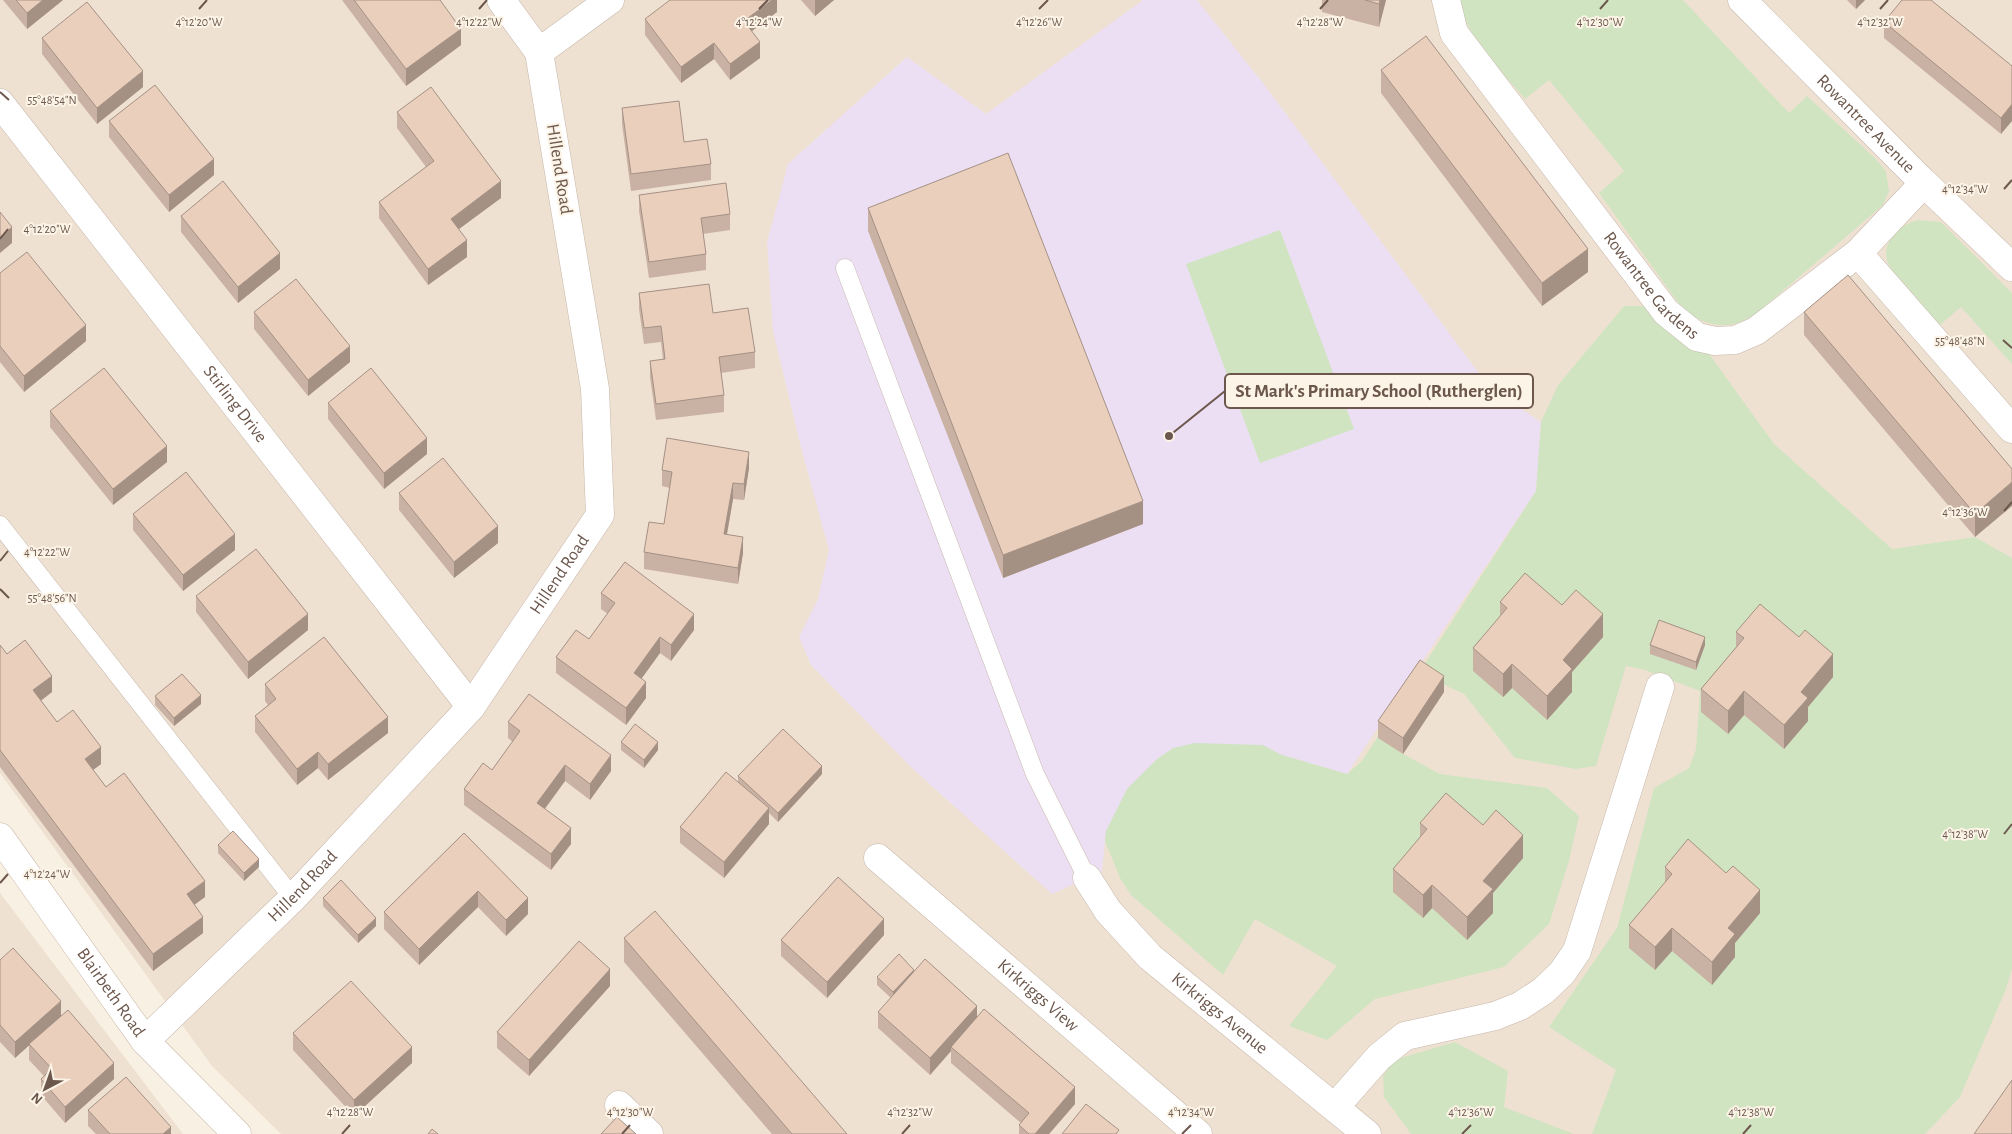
<svg xmlns="http://www.w3.org/2000/svg" width="2012" height="1134" viewBox="0 0 2012 1134" font-family="'Alegreya Sans',sans-serif">
	<style>
		.residential { fill: #efe1d1 }
		.education { fill: #ecdff4 }
		.green { fill: #d0e4c2 }
		.lines { fill: none; stroke-linecap: round; stroke-linejoin: round }
		.lane-casing { stroke: #c7b7ab; stroke-width: 19 }
		.street-casing { stroke: #c7b7ab; stroke-width: 29 }
		.secondary-casing { stroke: #ccb9ab; stroke-width: 29 }
		.lane { stroke: #fff; stroke-width: 18 }
		.street { stroke: #fff; stroke-width: 28 }
		.secondary { stroke: #fff; stroke-width: 28 }
		.wall { fill: #c9b2a3 }
		.shaded-wall { fill: #a49184 }
		.building { fill: #eacfbd; stroke: #a49184 }
		.ticks { fill: none; stroke: #6c574c; stroke-width: 2 }
		.labels { text-anchor: middle; dominant-baseline: central; stroke-width: 4; stroke-linejoin: round; paint-order: stroke }
		.street-label { font-size: 18px; fill: #6c574c; stroke: #fcf4e7 }
		.ticks-label { font-size: 12px; text-anchor: middle; fill: #6c574c; stroke: #fcf4e7; stroke-width: 4; stroke-linejoin: round; paint-order: stroke }
		.leader { fill: none; stroke: #6c574c; stroke-width: 2 }
		.callout-dot { fill: #6c574c; stroke: #fcf4e7; stroke-width: 2 }
		.callout { fill: #fcf4e7; stroke: #6c574c; stroke-width: 2 }
		.callout-label { font-size: 19px; text-anchor: middle; font-weight: bold; fill: #6c574c }
	</style>
	<rect width="100%" height="100%" fill="#f8f0e2"/>
	<path class="residential" d="M0 0H2012V1134H281L212 1066 0 773Z
		M0 893 183 1134H0Z"/>
	<path class="education" d="M1143 0H1197L1266 87 1490 388 1541 422 1536 491 1347 774 1282 755 1106 831 1102 871 1052 894 914 770 811 665 799 637 818 599 829 550 802 451 773 331 767 242 788 164 907 57 986 114Z"/>
	<path class="green" d="M1459 0H1683L1789 113 1807 96 1874 157 1886 171 1889 191 1883 205 1757 313C1730 331 1712 328 1685 312L1599 193 1624 171 1549 80 1525 99C1500 69 1467 39 1459 0Z
		M1918 220 1941 222 2012 293V364L1961 307 1940 325C1929 312 1918 300 1907 287 1902 281 1895 275 1891 269 1877 246 1896 226 1918 220Z
		M1280 230 1354 429 1260 463 1186 264Z
		M1624 306H1646L1697 337 1774 444 1892 549 1975 537 2012 558V969L2006 989 1960 1097 1925 1134H1592L1616 1070 1549 1027 1617 928 1654 788 1689 768 1696 749 1700 691 1645 670 1626 666 1596 766 1576 769 1515 758 1464 694 1427 677 1379 738 1403 754 1440 774 1547 788 1579 816 1569 861 1549 924 1504 967 1375 999 1327 1040 1289 1026 1337 966 1255 919 1223 975 1131 895 1120 878 1105 841 1106 831 1127 789 1157 759 1173 748 1195 743 1263 745 1282 755 1347 774 1362 761 1536 491 1541 422 1558 385Z
		M1455 1042 1508 1071 1504 1107 1574 1134H1411L1384 1097 1383 1076 1394 1060Z"/>
	<g class="lines">
		<defs>
			<path id="lane" d="M845 268 1035 774 1087 878
				M0 525 293 898"/>
			<g id="street">
				<path id="s1" d="M1446 0 1454 33 1666 312 1697 337 1715 341 1735 340 1756 331 1858 253 1924 183"/>
				<path id="s2" d="M1742 0 1924 183 2012 267"/>
				<path d="M539 52 610 0"/>
				<path id="s3" d="M0 103 471 707"/>
				<path d="M1858 253 2012 429"/>
				<path id="s4" d="M878 858 1198 1134"/>
				<path id="s5" d="M1087 878 1108 911 1150 957 1367 1134"/>
				<path id="s6" d="M145 1041 293 898 471 707 600 515 595 389 539 52 501 0"/>
				<path d="M619 1105 649 1134"/>
				<path d="M1335 1107 1379 1057 1405 1036 1495 1016 1520 1006 1543 991 1562 973 1577 951 1660 687"/>
			</g>
			<g id="secondary">
				<path id="s7" d="M0 837 145 1041 237 1134"/>
			</g>
		</defs>
		<use href="#lane" class="lane-casing"/>
		<use href="#street" class="street-casing"/>
		<use href="#secondary" class="secondary-casing"/>
		<use href="#lane" class="lane"/>
		<use href="#street" class="street"/>
		<use href="#secondary" class="secondary"/>
	</g>
	<path class="wall" d="M3 0H63L27 29Z
		M342 0H440L461 45 406 86Z
		M777 0V12L752 31 760 58 730 80 714 59 681 83 645 35V19Z
		M801 0H834L815 16Z
		M1322 0H1386L1379 27 1322 12Z
		M1847 0H1865L1856 9Z
		M1884 22 2012 66 2001 134 1884 38Z
		M42 38 143 87 97 124 42 54Z
		M1381 70 1588 272 1542 306 1381 93Z
		M622 108 684 142 711 164V180L631 191 622 124Z
		M397 112 501 198 458 229 467 257 428 285 379 218V202L426 167 397 128Z
		M109 121 214 175 169 212 109 137Z
		M639 195 730 214V230L703 234 706 254V270L649 278 639 211Z
		M868 208 1143 524 1003 578 868 231Z
		M181 216 280 269 238 303 181 232Z
		M0 273 86 341 24 392 0 362Z
		M639 293 713 313 755 352V368L721 373 724 395V412L656 420 650 377V361L663 360 661 342 644 344 639 309Z
		M254 312 350 362 308 396 254 329Z
		M1804 312 2012 469 1975 537 1804 335Z
		M328 403 427 454 384 489 328 419Z
		M50 411 167 462 113 505 50 427Z
		M749 468 744 500 733 499 727 535 743 553 738 584 644 569V552L664 524 670 488 662 486V470Z
		M399 493 498 543 454 578 399 510Z
		M133 514 235 550 183 591 133 530Z
		M601 593 694 630 671 661 660 653 641 679 646 698 626 725 556 673V657L589 639 608 614 601 609Z
		M196 596 308 630 248 679 196 612Z
		M1500 602 1562 605 1603 637 1572 672V692L1547 720 1512 688 1503 697 1473 671V648L1500 617Z
		M1736 632 1833 677 1808 707V721L1784 749 1744 715 1728 734 1701 712V689L1736 647Z
		M0 645 7 654 52 692 41 701 57 722 101 764 93 770 106 787 205 897 194 905 203 933 153 971 0 767Z
		M1650 645H1705L1696 670 1650 654Z
		M265 684 388 733 328 780 318 768 297 785 255 732V716L268 705 265 701Z
		M1444 692 1403 754 1378 738V721Z
		M155 696 201 704 174 726 155 705Z
		M508 722 611 771 590 800 565 781 545 809 571 844 551 870 464 805V789L492 770 513 742 508 738Z
		M621 742 658 750 644 768 621 750Z
		M822 774 778 822 769 813V824L724 878 680 843V827L738 782V776Z
		M1420 823 1483 825 1523 858 1493 893V913L1467 940 1432 908 1423 918 1393 892V869L1420 838Z
		M464 833 528 914 506 936 478 907 419 965 384 929V912Z
		M218 845 259 867 244 881 218 853Z
		M1665 867 1760 913 1735 943V957L1712 985 1672 951 1655 970 1629 948V925L1665 883Z
		M323 898 376 926 358 943 323 906Z
		M884 935 827 998 781 956V940Z
		M624 938 847 1134H772L624 962Z
		M0 960 61 1016 114 1079 65 1123 41 1095V1079L44 1076 29 1060V1045L15 1058 0 1042Z
		M914 971 977 1017 1075 1104 1049 1134H1019V1125L1021 1123 951 1063V1051L930 1075 878 1028V1012L891 998 877 985V977Z
		M610 986 529 1076 497 1048V1032Z
		M293 1033 412 1063 354 1116 293 1050Z
		M88 1110 171 1134H96L88 1126Z"/>
	<path class="shaded-wall" d="M43 0H63L27 29V13Z
		M772 0H777V12L744 37V21Z
		M815 0H834L815 16Z
		M1380 0H1386L1379 27V4Z
		M1856 0H1865L1856 9Z
		M461 29V45L406 86V69Z
		M760 42V58L730 80V64Z
		M714 43V59L681 83V67Z
		M143 71V87L97 124V108Z
		M2012 104V121L2001 134V118Z
		M214 159V175L169 212V195Z
		M501 181V198L451 235V219Z
		M12 227V243L0 253V237Z
		M467 240V257L428 285V269Z
		M1588 249V272L1542 306V283Z
		M280 253V269L238 303V287Z
		M86 325V341L24 392V376Z
		M350 346V362L308 396V380Z
		M427 438V454L384 489V473Z
		M167 446V462L113 505V489Z
		M749 452V468L744 500V484Z
		M2012 482V506L1975 537V514Z
		M733 483V499L724 550V534Z
		M1143 501V524L1003 578V555Z
		M498 526V543L454 578V562Z
		M235 534V550L183 591V575Z
		M743 537V553L738 584V568Z
		M308 614V630L248 679V662Z
		M694 614V630L671 661V645Z
		M1603 614V637L1572 672V692L1547 720V696L1563 660Z
		M660 637V653L634 689V673Z
		M1705 637V645L1696 670V662Z
		M1833 654V677L1808 707V721L1784 749V725L1801 692Z
		M1512 664V688L1503 697V674Z
		M52 676V692L33 706V690Z
		M1444 676V692L1403 754V738Z
		M646 682V698L626 725V708Z
		M1744 691V715L1728 734V711Z
		M201 695V704L174 726V718Z
		M388 717V733L328 780V764Z
		M658 742V750L644 768V760Z
		M101 747V764L85 776V759Z
		M318 752V768L297 785V769Z
		M611 755V771L590 800V784Z
		M565 765V781L537 819V803Z
		M822 766V774L778 822V813Z
		M769 808V824L724 878V862Z
		M571 828V844L551 870V854Z
		M1523 835V858L1493 893V913L1467 940V917L1483 881Z
		M259 859V867L244 881V873Z
		M205 881V897L187 910V894Z
		M1432 885V908L1423 918V895Z
		M1760 890V913L1735 943V957L1712 985V962L1728 928Z
		M478 891V907L419 965V949Z
		M528 898V914L506 936V920Z
		M203 917V933L153 971V954Z
		M376 918V926L358 943V935Z
		M884 919V935L827 998V982Z
		M1672 928V951L1655 970V947Z
		M610 969V986L529 1076V1060Z
		M914 970V978L893 1000V992Z
		M61 1001V1017L15 1058V1042Z
		M977 1006V1023L951 1047V1051L930 1075V1058Z
		M412 1047V1063L354 1116V1100Z
		M114 1063V1079L65 1123V1107Z
		M1075 1087V1104L1049 1134H1035Z
		M171 1127V1134H163Z"/>
	<path class="building" d="M16 0H43L27 13Z
		M354 0H440L461 29 406 69Z
		M670 0H772L744 21 760 42 730 64 714 43 681 67 645 19Z
		M1365 0H1380L1379 4Z
		M1902 0H1931L2012 66V104L2001 118 1884 22Z
		M87 2 143 71 97 108 42 38Z
		M1426 36 1588 249 1542 283 1381 70Z
		M155 85 214 159 169 195 109 121Z
		M431 87 501 181 451 219 467 240 428 269 379 202 434 161 397 112Z
		M679 101 684 142 707 139 711 164 631 174 622 108Z
		M1008 153 1143 501 1003 555 868 208Z
		M223 181 280 253 238 287 181 216Z
		M726 183 730 214 701 218 706 254 649 262 639 195Z
		M0 212 12 227 0 237Z
		M27 252 86 325 24 376 0 346V273Z
		M1848 275 2012 469V482L1975 514 1804 312Z
		M296 279 350 346 308 380 254 312Z
		M709 284 713 313 748 308 755 352 719 357 724 395 656 404 650 361 665 359 661 326 644 328 639 293Z
		M104 368 167 446 113 489 50 411Z
		M371 368 427 438 384 473 328 403Z
		M667 438 749 452 744 484 733 483 724 534 743 537 738 568 644 552 649 522 664 524 672 472 662 470Z
		M443 458 498 526 454 562 399 493Z
		M186 472 235 534 183 575 133 514Z
		M256 549 308 614 248 662 196 596Z
		M625 562 694 614 671 645 660 637 634 673 646 682 626 708 556 657 576 630 589 639 615 603 601 593Z
		M1525 573 1562 605 1576 590 1603 614 1563 660 1572 669 1547 696 1512 664 1503 674 1473 648 1507 608 1500 602Z
		M1760 604 1799 637 1805 630 1833 654 1801 692 1808 698 1784 725 1744 691 1728 711 1701 689 1744 638 1736 632Z
		M1659 620 1705 637 1696 662 1650 645Z
		M324 637 388 717 328 764 318 752 297 769 255 716 276 699 265 684Z
		M25 640 52 676 33 690 57 722 73 710 101 747 85 759 106 787 124 773 205 881 187 894 203 917 153 954 0 750V645L7 654Z
		M1420 660 1444 676 1403 738 1378 721Z
		M182 674 201 695 174 718 155 696Z
		M529 694 611 755 590 784 565 765 537 803 571 828 551 854 464 789 483 763 492 770 520 731 508 722Z
		M635 724 658 742 644 760 621 742Z
		M783 729 822 766 778 813 738 776Z
		M726 772 769 808 724 862 680 827Z
		M1446 793 1483 825 1496 810 1523 835 1483 881 1493 889 1467 917 1432 885 1423 895 1393 869 1427 829 1420 823Z
		M233 831 259 859 244 873 218 845Z
		M464 833 528 898 506 920 478 891 419 949 384 912Z
		M1688 839 1726 873 1733 866 1760 890 1728 928 1735 934 1712 962 1672 928 1655 947 1629 925 1672 874 1665 867Z
		M838 877 884 919 827 982 781 940Z
		M341 880 376 918 358 935 323 898Z
		M655 911 847 1134H792L624 938Z
		M579 941 610 969 529 1060 497 1032Z
		M13 948 61 1001 15 1042 0 1025V960Z
		M899 954 914 970 893 992 877 977Z
		M925 959 977 1006 930 1058 878 1012Z
		M351 981 412 1047 354 1100 293 1033Z
		M984 1009 1075 1087 1035 1134H1029L1019 1125 1029 1113 951 1047Z
		M68 1010 114 1063 65 1107 41 1079 52 1069 29 1044Z
		M126 1077 171 1127 163 1134H110L88 1110Z
		M2012 1080V1134H1974Z
		M1086 1104 1119 1130 1116 1134H1062Z
		M617 1117 636 1134H601Z
		M432 1129 438 1134H428Z"/>
	<path class="ticks" d="M199 9 207 0M479 9 487 0M759 9 768 0M1039 9 1048 0M1320 9 1328 0M1600 9 1608 0M1880 9 1888 0M0 92 9 100M2004 189 2012 180M0 239 8 229M2003 340 2012 348M2004 511 2012 502M0 561 8 551M0 589 9 598M2004 834 2012 824M0 883 8 874M342 1134 350 1125M622 1134 630 1125M902 1134 910 1125M1182 1134 1191 1125M1462 1134 1471 1125M1743 1134 1751 1125"/>
	<g class="labels">
		<g class="street-label">
			<text stroke="none"><textPath href="#s2" startOffset="175">Rowantree Avenue</textPath></text>
			<text transform="translate(559 169) rotate(81)">Hillend Road</text>
			<text stroke="none"><textPath href="#s1" startOffset="355">Rowantree Gardens</textPath></text>
			<text stroke="none"><textPath href="#s3" startOffset="382">Stirling Drive</textPath></text>
			<text stroke="none"><textPath href="#s6" startOffset="626">Hillend Road</textPath></text>
			<text stroke="none"><textPath href="#s6" startOffset="221">Hillend Road</textPath></text>
			<text stroke="none"><textPath href="#s7" startOffset="191">Blairbeth Road</textPath></text>
			<text stroke="none"><textPath href="#s4" startOffset="211">Kirkriggs View</textPath></text>
			<text stroke="none"><textPath href="#s5" startOffset="191">Kirkriggs Avenue</textPath></text>
		</g>
	</g>
	<g class="ticks-label">
		<text x="199" y="26">4°12'20"W</text>
		<text x="479" y="26">4°12'22"W</text>
		<text x="759" y="26">4°12'24"W</text>
		<text x="1039" y="26">4°12'26"W</text>
		<text x="1320" y="26">4°12'28"W</text>
		<text x="1600" y="26">4°12'30"W</text>
		<text x="1880" y="26">4°12'32"W</text>
		<text x="52" y="104">55°48'54"N</text>
		<text x="1965" y="193">4°12'34"W</text>
		<text x="47" y="233">4°12'20"W</text>
		<text x="1960" y="345">55°48'48"N</text>
		<text x="1965" y="516">4°12'36"W</text>
		<text x="47" y="556">4°12'22"W</text>
		<text x="52" y="602">55°48'56"N</text>
		<text x="1965" y="838">4°12'38"W</text>
		<text x="47" y="878">4°12'24"W</text>
		<text x="350" y="1116">4°12'28"W</text>
		<text x="630" y="1116">4°12'30"W</text>
		<text x="910" y="1116">4°12'32"W</text>
		<text x="1191" y="1116">4°12'34"W</text>
		<text x="1471" y="1116">4°12'36"W</text>
		<text x="1751" y="1116">4°12'38"W</text>
	</g>
	<path class="leader" d="M1169 436L1225 391"/>
	<circle class="callout-dot" cx="1169" cy="436" r="5"/>
	<rect class="callout" x="1225" y="374" width="308" height="34" rx="5"/>
	<g class="callout-label">
		<text x="1379" y="397">St Mark's Primary School (Rutherglen)</text>
	</g>
	<g transform="translate(45 1089) rotate(221)" stroke="#fcf4e7" stroke-width="4" paint-order="stroke">
	<path d="M0-4L9 19L0 12L-9 19Z" fill="#6c574c"/>
	<text y="-8" font-size="14" font-weight="bold" text-anchor="middle" fill="#6c574c">N</text>
	</g>
</svg>
